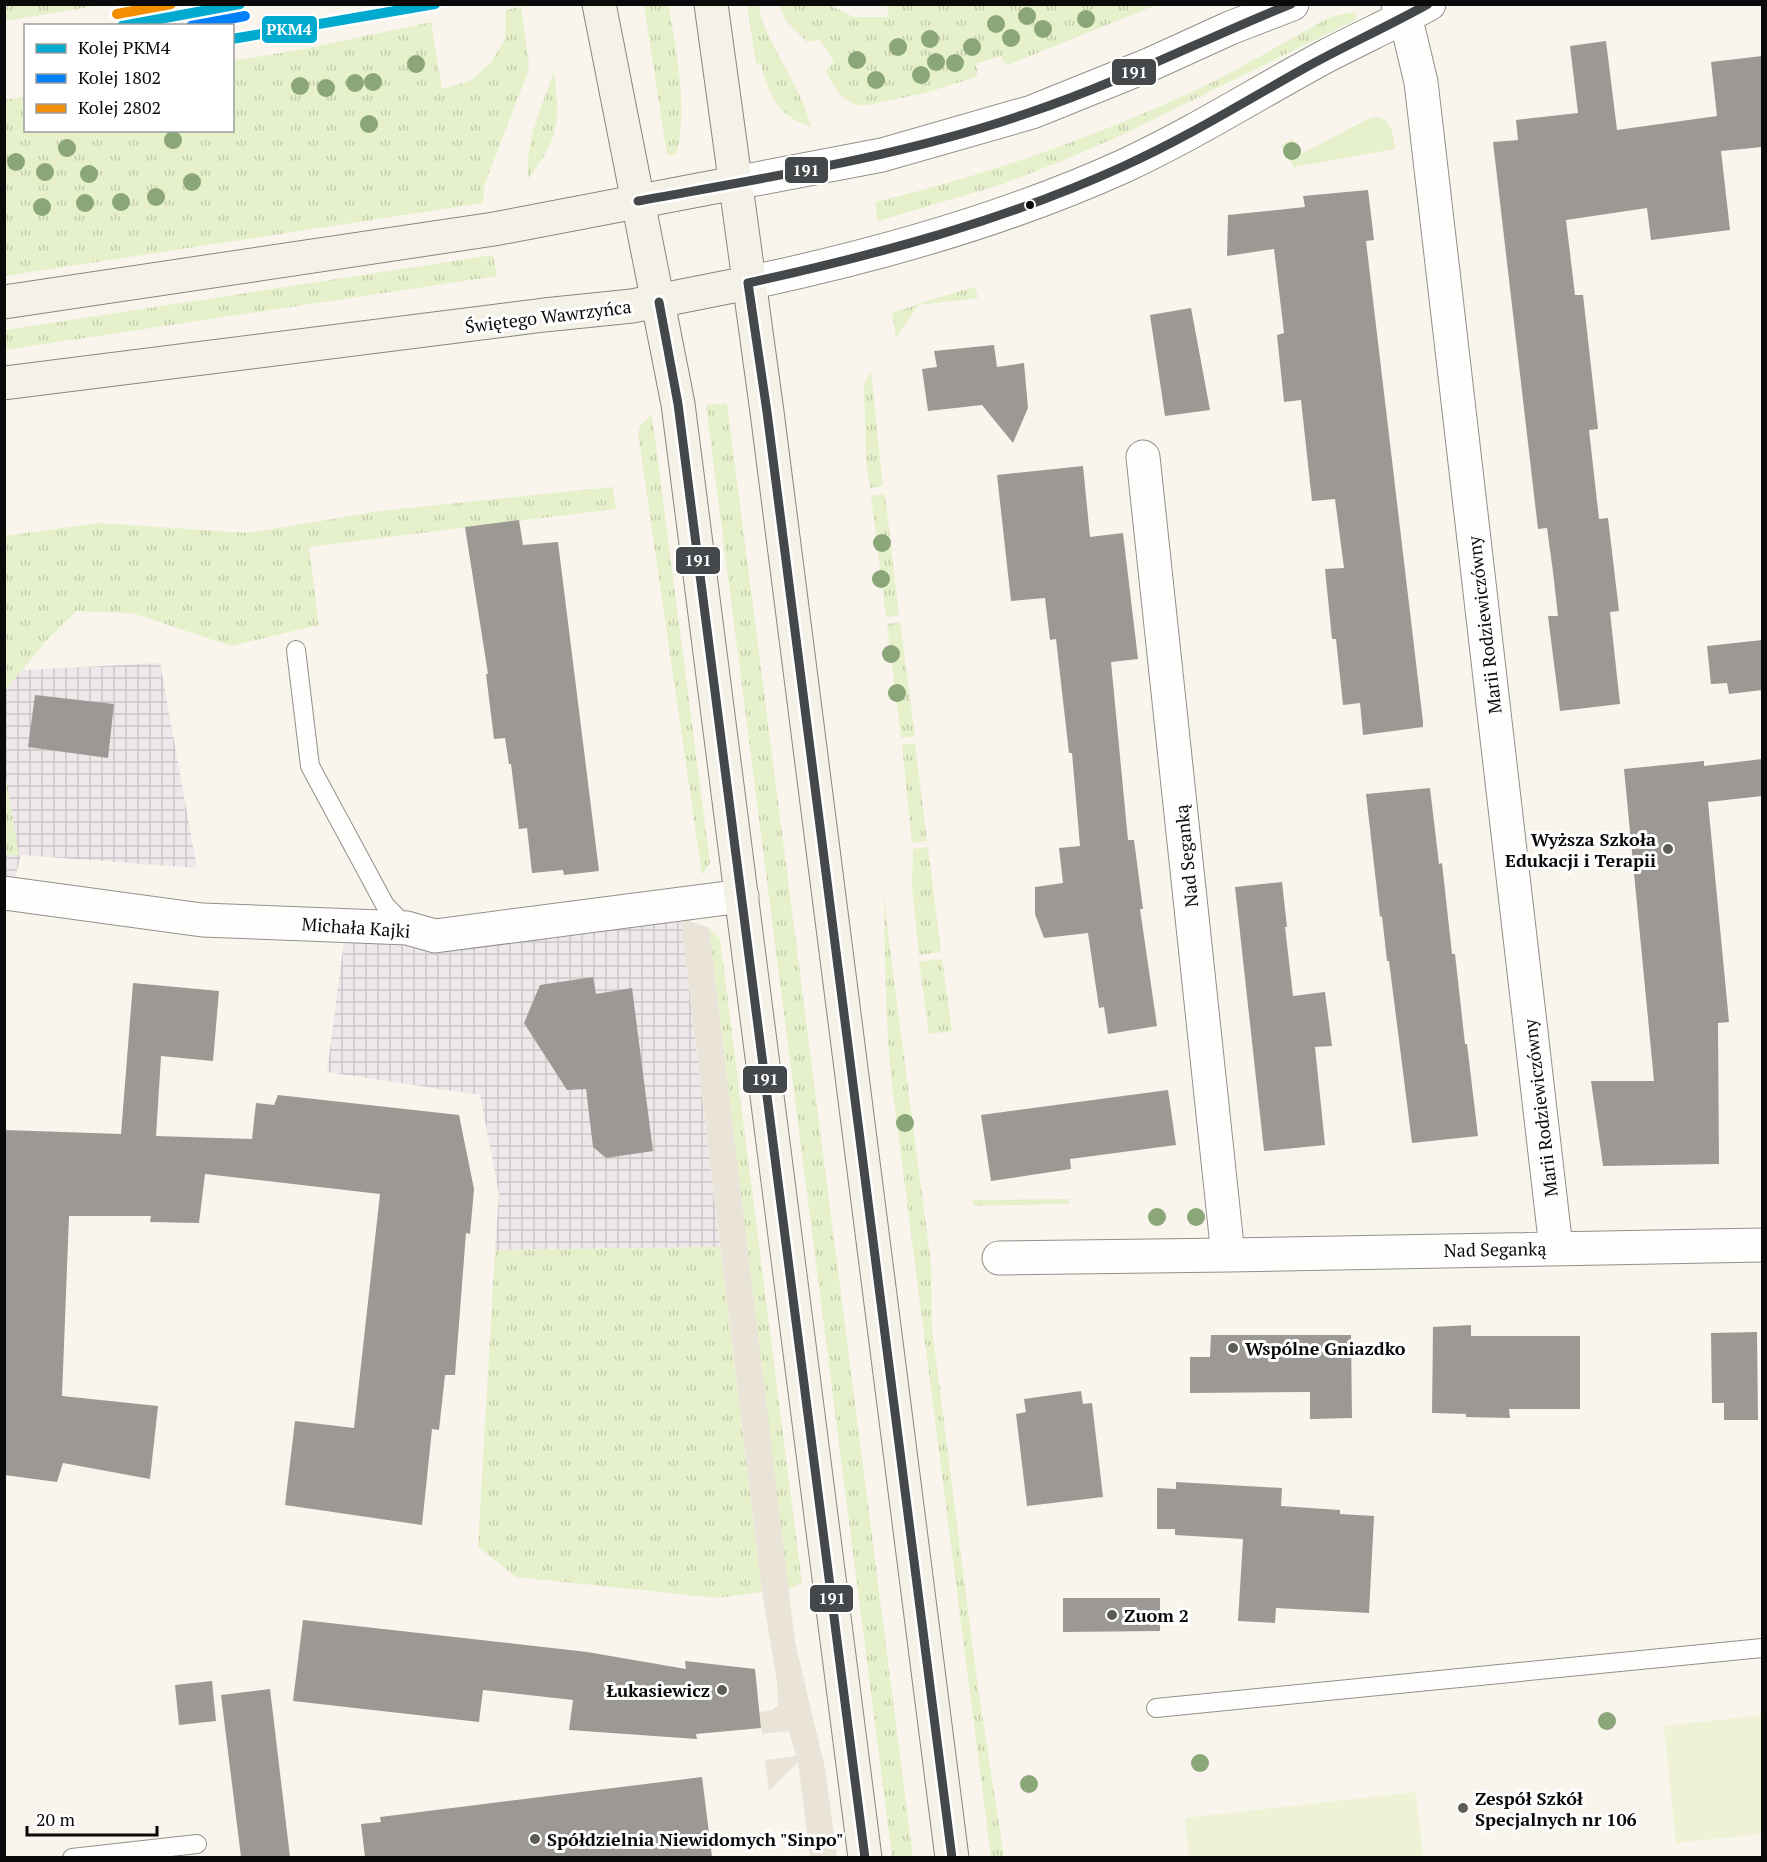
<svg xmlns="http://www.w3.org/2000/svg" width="1767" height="1862" viewBox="0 0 1767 1862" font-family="'PT Serif',serif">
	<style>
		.industrial { fill: url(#industrial-grid) }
		.grass { fill: url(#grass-tufts) }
		.garden { fill: #e6f0cb }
		.pitch { fill: #eff3d5 }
		.plaza { fill: #eae3d8 }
		.building { fill: #9c9893 }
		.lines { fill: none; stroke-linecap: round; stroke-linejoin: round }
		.service-casing { stroke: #92908c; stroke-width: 20 }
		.minor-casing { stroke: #92908c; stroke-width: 35 }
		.secondary-casing { stroke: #888683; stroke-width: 35 }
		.service { stroke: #fefefc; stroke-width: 18 }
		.minor { stroke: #fefefc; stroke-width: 33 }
		.secondary { stroke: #f4f1e7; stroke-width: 33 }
		.bus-1-casing { stroke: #fff; stroke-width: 14 }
		.bus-1 { stroke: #45484a; stroke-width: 9 }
		.rail-1-casing { stroke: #fff; stroke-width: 15 }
		.rail-2-casing { stroke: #fff; stroke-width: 15 }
		.rail-3-casing { stroke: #fff; stroke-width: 15 }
		.rail-1 { stroke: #00a9ce; stroke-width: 10 }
		.rail-2 { stroke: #0080ff; stroke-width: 10 }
		.rail-3 { stroke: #f38e00; stroke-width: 10 }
		.tree { fill: #8ba678 }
		.bus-dot { fill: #0a0a0a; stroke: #fff; stroke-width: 2 }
		.poi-dot { fill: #5e5c59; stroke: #fff; stroke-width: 2 }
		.labels { text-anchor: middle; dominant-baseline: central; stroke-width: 6; stroke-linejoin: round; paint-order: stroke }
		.street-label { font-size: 18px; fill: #0a0a0a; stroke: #fff }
		.poi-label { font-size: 18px; font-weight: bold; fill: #0a0a0a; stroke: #fff; text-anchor: start }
		.line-badge { stroke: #fff; stroke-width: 2 }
		.badge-label { font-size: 16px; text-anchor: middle; font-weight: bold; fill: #fff }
	</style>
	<defs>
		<pattern id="industrial-grid" width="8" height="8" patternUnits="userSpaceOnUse" patternTransform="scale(1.5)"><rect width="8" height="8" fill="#efe8eb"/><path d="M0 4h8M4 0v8" fill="none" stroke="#ccc6c8"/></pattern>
		<pattern id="grass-tufts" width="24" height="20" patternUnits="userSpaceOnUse" patternTransform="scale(1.5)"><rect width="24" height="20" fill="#e6f0cb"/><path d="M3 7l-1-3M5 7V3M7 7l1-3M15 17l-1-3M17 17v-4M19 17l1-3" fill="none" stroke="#c4ccad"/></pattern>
	</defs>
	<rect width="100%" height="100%" fill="#f9f5ed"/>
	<path class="industrial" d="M160 663 197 868 21 855 5 917V671Z
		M681 921 720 1247 495 1250 499 1194 480 1095 327 1072 344 941Z"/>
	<path class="grass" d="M5 4H102V5L5 21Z
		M887 4H1156V5L1008 65 1003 62 1001 56 975 64 978 71 976 77 925 93 863 106C842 103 835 88 826 71L834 62 820 40 807 42 786 21 779 5H829L854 17H885L889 16Z
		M644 5H669C676 53 687 100 678 148L677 153 672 155 667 154 666 149Z
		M747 5H758C768 49 800 82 811 127 778 116 769 95 760 63L756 64Z
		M521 7 529 64 528 72 484 186 483 203 5 276V100L25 96 26 130H232L233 61 309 48 431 22 442 89 470 81 492 62 505 38 506 10Z
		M1353 12 1357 15 1355 20 1124 134 1064 160 1003 184 878 221 875 202C987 175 1090 139 1194 91 1240 69 1285 42 1330 17Z
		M554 71C560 121 560 138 528 179 525 141 542 106 554 71Z
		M493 255 497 276 5 350V330Z
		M975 287 978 298 919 305 896 337 892 313 933 299Z
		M871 371 883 486 870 488 866 460 864 384Z
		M727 403 913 1857H892L706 405Z
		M652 415 710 863 702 875 638 433 641 424Z
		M613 487 616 509 309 547 319 625 231 646 132 613 76 611 45 642 5 691 4 536 99 523 249 533 380 511Z
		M885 494 899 615 886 617 871 496Z
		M900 622 915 736 901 738 887 624Z
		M915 743 927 841 912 843 902 745Z
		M4 771H5L19 855H5Z
		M928 847 941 952 919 955 912 888 913 849Z
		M884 891 887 926 931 1264 932 1329 978 1688 1004 1857H991L892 1085C885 1020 885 956 884 891Z
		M709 928 720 939 802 1583 788 1589Z
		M942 959 952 1031 929 1034 919 962Z
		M1069 1199V1204L973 1206 972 1200Z
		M720 1247 762 1592 718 1598 516 1577 478 1547 495 1250Z"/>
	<path class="garden" d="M1376 117C1393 119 1393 135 1395 149L1294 167 1281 145 1292 139 1301 154 1368 119Z"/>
	<path class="pitch" d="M1762 1715V1834L1676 1843 1664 1726Z
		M1416 1792 1423 1857H1189L1185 1818Z"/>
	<path class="plaza" d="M687 920 709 928 795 1642 825 1768 837 1857H810L798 1762 769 1791 765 1760 796 1756 789 1731 762 1734 761 1728 760 1712 772 1710 778 1705 777 1681 762 1592 681 921Z"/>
	<path class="building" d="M1606 41 1617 130 1717 116 1711 62 1762 56V147L1721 151 1730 230 1651 240 1647 208 1566 220 1575 295H1583L1598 429 1589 430 1599 519 1608 518 1619 611 1610 612 1620 704 1560 711 1548 616H1558L1553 572 1547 528 1538 529 1493 142 1518 140 1516 120 1578 113 1570 46Z
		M1368 190 1374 240 1366 241 1423 722V727L1363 735 1360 703 1343 705 1336 639H1332L1325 569 1344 568 1335 499 1312 501 1301 400 1284 402 1277 335 1284 333 1274 249 1227 256 1228 215 1305 207 1303 196Z
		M1191 308 1210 410 1165 416 1150 315Z
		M994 345 997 367 1024 363 1028 408 1013 443 982 405 928 411 922 369 937 367 934 351Z
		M1083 466 1090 537 1123 533 1138 659 1111 662 1128 840H1134L1143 909H1140L1157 1026 1108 1034 1104 1007 1099 1008 1088 933 1044 938 1035 914V887L1063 883 1059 848 1080 846 1072 753H1069L1056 639 1050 640 1045 598 1011 601 997 475Z
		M519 520 523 545 558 542 599 871 564 875 563 870 532 873 527 828 519 829 511 764H509L505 738 494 739 486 674H488L465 527Z
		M1762 640V690L1729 694 1727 683 1711 684 1707 646Z
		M35 695 114 704 108 758 28 747Z
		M1762 759V796L1708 802 1729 1022 1718 1023 1719 1164 1603 1166 1591 1081H1654L1624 769 1704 761V766Z
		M1430 788 1439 864 1442 863 1452 954H1455L1465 1044H1467L1478 1136 1412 1143 1389 961H1387L1382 916 1380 917 1366 794Z
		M1282 882 1287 927H1285L1293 996 1325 992 1332 1046 1315 1047 1325 1145 1264 1151 1235 887Z
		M593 977 596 994 632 988 653 1151 606 1158 593 1147 586 1089 567 1090 524 1023 540 985Z
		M133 983 219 991 213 1061 161 1056 156 1136 252 1139 256 1103 274 1105 278 1095 459 1115 474 1189 470 1234 466 1233 455 1375H445L439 1430 432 1429 422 1525 285 1505 295 1421 354 1428 380 1194 205 1174 199 1223 150 1222 151 1216H69L62 1396 158 1406 150 1479 63 1463 57 1482 4 1475V1130L121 1134Z
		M1168 1090 1176 1145 1070 1159 1071 1169 991 1181 981 1115Z
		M1471 1325V1336H1580V1409H1509L1510 1418 1466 1417V1414L1432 1413 1433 1327Z
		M1757 1332 1758 1420H1724V1403H1712L1711 1333Z
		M1211 1335H1351L1352 1418 1310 1419V1392L1190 1393V1357H1210Z
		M1081 1391 1083 1404 1092 1403 1103 1497 1027 1506 1016 1414 1026 1412 1024 1399Z
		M1176 1482 1282 1488 1281 1506 1340 1510V1514L1374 1516 1369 1613 1276 1608 1275 1623 1238 1621 1243 1539 1175 1535V1529H1157V1488L1176 1489Z
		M1063 1598H1160V1631L1063 1632Z
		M303 1620 587 1652 686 1669 685 1661 755 1669 761 1728 696 1734 697 1739 569 1730 573 1700 483 1690 479 1722 293 1701Z
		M212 1681 216 1721 179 1725 175 1685Z
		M270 1689 290 1857H241L221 1695Z
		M702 1777 712 1857H365L361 1824 381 1822 380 1817Z"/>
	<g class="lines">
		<defs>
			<path id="service" d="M296 650 310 766 385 905 407 928
				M1156 1708 1762 1648
				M72 1858 197 1844"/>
			<path id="minor" d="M1398 4 1409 32 1421 82 1556 1248
				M735 183 882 155 1032 112 1151 64 1230 28 1292 4
				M748 283C876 256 1005 220 1124 166 1195 133 1259 92 1328 55 1361 38 1396 22 1429 4
				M1143 457 1228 1255 1762 1245
				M4 893 202 920 407 928 435 936 742 896
				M999 1258 1228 1255"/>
			<path id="secondary" d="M599 4 678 404 865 1858
				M711 4 767 412 952 1858
				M4 302 494 229 735 183
				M4 383 544 315 632 306 748 283"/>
		</defs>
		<use href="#service" class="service-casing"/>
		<use href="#minor" class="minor-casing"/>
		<use href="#secondary" class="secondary-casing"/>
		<use href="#service" class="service"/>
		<use href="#minor" class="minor"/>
		<use href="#secondary" class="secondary"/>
		<defs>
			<path id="bus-1" d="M638 201C770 177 904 156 1031 112 1120 82 1204 39 1291 4
				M659 302 678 404 865 1858
				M952 1858 767 412 748 283C876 255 1004 221 1124 166 1186 138 1244 102 1303 69 1344 46 1387 27 1428 4"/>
		</defs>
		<use href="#bus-1" class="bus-1-casing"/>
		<use href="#bus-1" class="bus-1"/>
		<defs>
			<path id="rail-1" d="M122 26 240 4
				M232 39 435 4"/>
			<path id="rail-2" d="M191 26 245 16"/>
			<path id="rail-3" d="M117 14 171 4"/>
		</defs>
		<use href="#rail-1" class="rail-1-casing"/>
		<use href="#rail-2" class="rail-2-casing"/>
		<use href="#rail-3" class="rail-3-casing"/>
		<use href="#rail-1" class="rail-1"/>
		<use href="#rail-2" class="rail-2"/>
		<use href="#rail-3" class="rail-3"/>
	</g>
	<g class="tree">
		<circle cx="1027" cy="16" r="9"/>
		<circle cx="1086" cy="19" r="9"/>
		<circle cx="996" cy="24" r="9"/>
		<circle cx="1043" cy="29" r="9"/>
		<circle cx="1011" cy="38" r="9"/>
		<circle cx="930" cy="39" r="9"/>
		<circle cx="898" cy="47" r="9"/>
		<circle cx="972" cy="47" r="9"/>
		<circle cx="857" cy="60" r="9"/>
		<circle cx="936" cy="62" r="9"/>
		<circle cx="955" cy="63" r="9"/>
		<circle cx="416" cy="64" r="9"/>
		<circle cx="921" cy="75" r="9"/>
		<circle cx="876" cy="80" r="9"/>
		<circle cx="373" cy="82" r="9"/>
		<circle cx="355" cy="83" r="9"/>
		<circle cx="300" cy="86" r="9"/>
		<circle cx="326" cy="88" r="9"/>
		<circle cx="369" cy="124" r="9"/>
		<circle cx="173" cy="140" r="9"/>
		<circle cx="67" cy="148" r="9"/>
		<circle cx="1292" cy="151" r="9"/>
		<circle cx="16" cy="162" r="9"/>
		<circle cx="45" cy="172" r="9"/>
		<circle cx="89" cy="174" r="9"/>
		<circle cx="192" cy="182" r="9"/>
		<circle cx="156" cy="197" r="9"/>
		<circle cx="121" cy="202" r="9"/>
		<circle cx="85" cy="203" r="9"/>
		<circle cx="42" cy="207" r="9"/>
		<circle cx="882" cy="543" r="9"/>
		<circle cx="881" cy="579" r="9"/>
		<circle cx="891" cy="654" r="9"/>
		<circle cx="897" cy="693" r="9"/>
		<circle cx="905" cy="1123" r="9"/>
		<circle cx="1157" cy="1217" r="9"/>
		<circle cx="1196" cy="1217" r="9"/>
		<circle cx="1607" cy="1721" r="9"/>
		<circle cx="1200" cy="1763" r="9"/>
		<circle cx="1029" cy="1784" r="9"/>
	</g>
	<circle class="bus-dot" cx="1030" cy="205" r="5"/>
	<g class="poi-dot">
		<circle cx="1668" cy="849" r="6"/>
		<circle cx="1233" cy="1348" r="6"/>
		<circle cx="1112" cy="1615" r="6"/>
		<circle cx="722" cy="1690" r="6"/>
		<circle cx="1463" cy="1808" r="6"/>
		<circle cx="535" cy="1839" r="6"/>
	</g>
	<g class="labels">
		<g class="street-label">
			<text transform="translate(548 316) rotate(-7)">Świętego Wawrzyńca</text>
			<text transform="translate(1484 625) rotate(-97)">Marii Rodziewiczówny</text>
			<text transform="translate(1186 856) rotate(-96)">Nad Seganką</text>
			<text transform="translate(356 927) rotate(4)">Michała Kajki</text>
			<text transform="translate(1540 1108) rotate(-97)">Marii Rodziewiczówny</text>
			<text transform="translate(1495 1249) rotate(-1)">Nad Seganką</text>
		</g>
		<g class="poi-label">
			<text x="1656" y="839" text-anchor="end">Wyższa Szkoła<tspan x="1656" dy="21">Edukacji i Terapii</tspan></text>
			<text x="1245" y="1348">Wspólne Gniazdko</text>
			<text x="1124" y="1615">Zuom 2</text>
			<text x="710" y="1690" text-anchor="end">Łukasiewicz</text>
			<text x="1475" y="1798">Zespół Szkół<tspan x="1475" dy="21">Specjalnych nr 106</tspan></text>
			<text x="547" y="1839">Spółdzielnia Niewidomych "Sinpo"</text>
		</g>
	</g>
	<g class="line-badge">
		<rect x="261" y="15" width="57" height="29" rx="6" fill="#00a9ce"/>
		<rect x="1111" y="58" width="46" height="28" rx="6" fill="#45484a"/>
		<rect x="784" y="156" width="45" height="28" rx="6" fill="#45484a"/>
		<rect x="675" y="546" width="46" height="29" rx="6" fill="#45484a"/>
		<rect x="742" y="1065" width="46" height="29" rx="6" fill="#45484a"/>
		<rect x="809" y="1584" width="45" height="29" rx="6" fill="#45484a"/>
	</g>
	<g class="badge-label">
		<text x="289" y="35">PKM4</text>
		<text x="1134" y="78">191</text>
		<text x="806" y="176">191</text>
		<text x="698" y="566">191</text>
		<text x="765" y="1085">191</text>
		<text x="832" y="1604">191</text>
	</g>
	<rect width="1767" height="1862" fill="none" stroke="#0a0a0a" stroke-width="12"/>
	<rect x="24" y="24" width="210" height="108" fill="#ffffff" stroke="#9d9d9d" stroke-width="1.5"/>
	<rect x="36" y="44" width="30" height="9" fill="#00a9ce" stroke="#9d9d9d" stroke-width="1.5"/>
	<text x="78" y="54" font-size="18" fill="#0a0a0a">Kolej PKM4</text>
	<rect x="36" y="74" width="30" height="9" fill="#0080ff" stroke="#9d9d9d" stroke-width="1.5"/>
	<text x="78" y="84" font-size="18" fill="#0a0a0a">Kolej 1802</text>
	<rect x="36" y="104" width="30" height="9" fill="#f38e00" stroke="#9d9d9d" stroke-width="1.5"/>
	<text x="78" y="114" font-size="18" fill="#0a0a0a">Kolej 2802</text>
	<path d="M27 1826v9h130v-9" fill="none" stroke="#0a0a0a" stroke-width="3"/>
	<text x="36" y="1826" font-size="18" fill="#0a0a0a" stroke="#ffffff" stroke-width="4.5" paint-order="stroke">20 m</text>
</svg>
